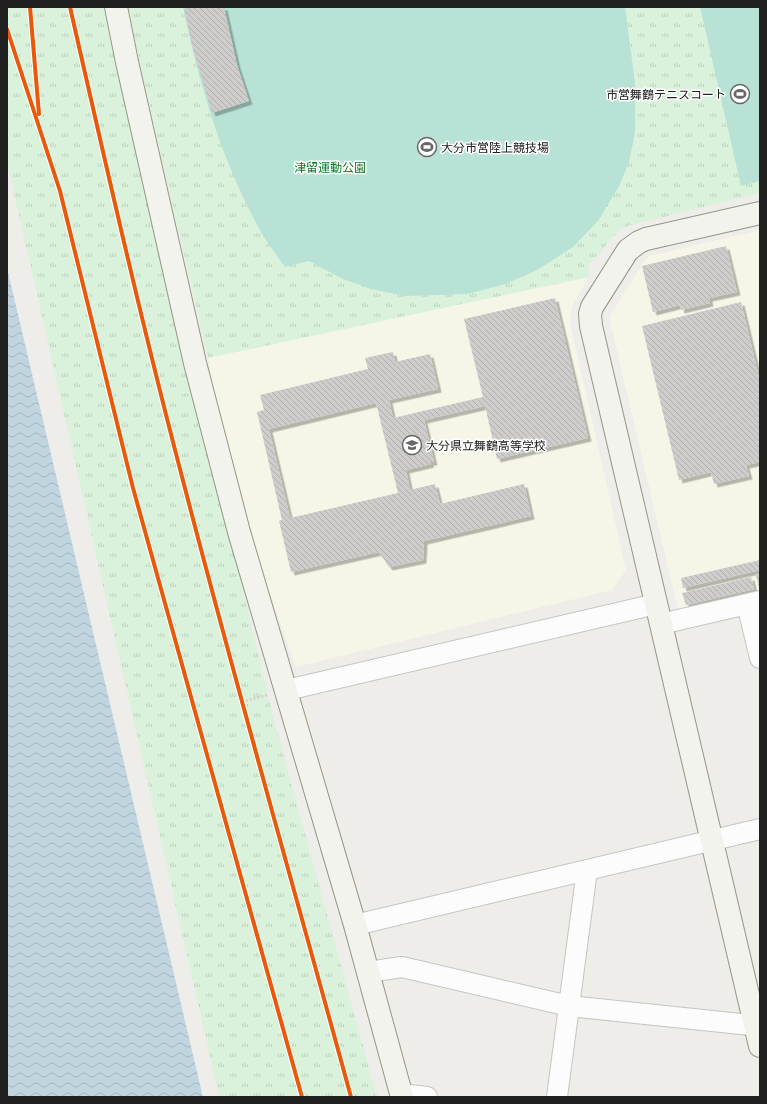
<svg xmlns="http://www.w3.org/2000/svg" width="767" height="1104" viewBox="0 0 767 1104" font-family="'PT Sans Narrow','Noto Sans JP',sans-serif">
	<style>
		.education { fill: #f5f6e7 }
		.park { fill: url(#park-tufts) }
		.pitch { fill: #b8e2d5 }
		.water { fill: url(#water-waves) }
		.building { fill: url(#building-back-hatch); fill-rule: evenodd; filter: url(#shadow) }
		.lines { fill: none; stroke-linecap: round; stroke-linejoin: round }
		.street-casing { stroke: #c5c5c4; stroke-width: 22 }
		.secondary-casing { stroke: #939783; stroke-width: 24 }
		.path { stroke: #d6ccc9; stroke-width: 2.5; stroke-dasharray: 2 2; stroke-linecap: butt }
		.street { stroke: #fcfcfc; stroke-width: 20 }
		.secondary { stroke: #f2f3ed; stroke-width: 22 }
		.cycleway-casing { stroke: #fff; stroke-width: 6 }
		.cycleway { stroke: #e8590c; stroke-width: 4 }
		.labels { text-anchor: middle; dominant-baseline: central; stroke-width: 3; stroke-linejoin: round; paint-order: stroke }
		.poi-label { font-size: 12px; fill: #202020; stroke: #fff; text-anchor: start }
		.park-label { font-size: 12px; fill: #147827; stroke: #fff }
	</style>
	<defs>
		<pattern id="park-tufts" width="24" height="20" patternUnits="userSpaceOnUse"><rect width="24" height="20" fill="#daf2dc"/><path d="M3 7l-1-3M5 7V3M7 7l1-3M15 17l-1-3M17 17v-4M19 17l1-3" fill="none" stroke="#bbcfbc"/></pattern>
		<pattern id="water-waves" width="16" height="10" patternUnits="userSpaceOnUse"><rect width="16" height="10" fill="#c0d5df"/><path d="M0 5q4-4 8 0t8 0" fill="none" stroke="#a5b7bf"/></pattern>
		<pattern id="building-back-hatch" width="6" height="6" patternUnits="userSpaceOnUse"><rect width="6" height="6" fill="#cfcdcb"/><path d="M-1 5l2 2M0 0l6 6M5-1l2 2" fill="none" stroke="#b1b0ae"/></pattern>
		<filter id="shadow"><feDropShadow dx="3.5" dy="3.5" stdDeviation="0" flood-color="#0004"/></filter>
	</defs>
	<rect width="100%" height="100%" fill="#eeedea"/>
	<path class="education" d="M760 230V595L679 614 610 321V316L645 260 649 256Z
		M589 277 573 304 570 316V323L626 570 612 590 296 667 261 568 250 530 219 416 208 358Z"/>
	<path class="park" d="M7 7H104L273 716 377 1097H219L7 163Z
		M127 7H760V193L631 225 620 229 589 265V277L208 358Z"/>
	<path class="pitch" d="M183 7H625L635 83V132L629 162 619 186 598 221 573 247 539 269 506 284 467 294 406 296 371 289 343 279 309 261 285 267C277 256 269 245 262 234 223 164 199 85 183 7Z
		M700 7H760V181L741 186Z"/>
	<path class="water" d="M7 268 198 1076 203 1097H7Z"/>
	<path class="building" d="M184 7H224L237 65 249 101 212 113 192 45Z
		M726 246 737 292 709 298 710 303 681 310 680 305 653 312 642 266Z
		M555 298 588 438 497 459 485 406 424 420 434 462H430L431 464 406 470 410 490 435 484 440 504 524 484 531 516 424 541 423 560 389 567 379 552 291 572 279 521 282 520 257 412 264 410 260 395 368 369 365 358 393 352 395 362 430 354 438 389 389 400 393 418 483 397 464 319ZM376 403 398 493 290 518 269 429Z
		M741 302 760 382V462L746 465 749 476 714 484 711 472 679 480 642 326Z
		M760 560V570L683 588 681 578Z
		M760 574V588H759L756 575Z
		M751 577 754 589 686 605 682 593Z"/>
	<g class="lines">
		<defs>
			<path id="street" d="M747 604 760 658
				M661 624 760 601
				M287 690 656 604
				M355 925 760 829
				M368 972 402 967 569 1006 760 1026
				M401 1094 427 1097
				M557 1097 587 870"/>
			<path id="secondary" d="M116 7 127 62 195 363 239 532 355 925 402 1097
				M760 213 646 239 639 242 628 250 592 307 590 314 591 326 760 1046"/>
		</defs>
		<use href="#street" class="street-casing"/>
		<use href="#secondary" class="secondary-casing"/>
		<path class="path" d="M242 702 267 695"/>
		<use href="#street" class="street"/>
		<use href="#secondary" class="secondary"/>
		<defs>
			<path id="cycleway" d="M30 7 39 114
				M70 7C105 161 140 316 180 469 234 679 294 888 351 1097
				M7 29 60 191 133 488 302 1097"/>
		</defs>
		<use href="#cycleway" class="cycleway-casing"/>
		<use href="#cycleway" class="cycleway"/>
	</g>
	<defs>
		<symbol id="stadium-ring" viewBox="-11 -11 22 22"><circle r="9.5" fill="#fff" stroke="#686867" stroke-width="1.5"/><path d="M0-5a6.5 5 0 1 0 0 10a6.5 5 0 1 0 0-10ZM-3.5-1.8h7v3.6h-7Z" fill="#686867"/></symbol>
		<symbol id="school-ring" viewBox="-11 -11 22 22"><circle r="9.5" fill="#fff" stroke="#686867" stroke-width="1.5"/><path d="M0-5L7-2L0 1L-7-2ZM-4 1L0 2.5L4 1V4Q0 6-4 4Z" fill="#686867"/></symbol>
	</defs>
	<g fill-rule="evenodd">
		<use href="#stadium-ring" x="729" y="83" width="22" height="22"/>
		<use href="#stadium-ring" x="416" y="136" width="22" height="22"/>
		<use href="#school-ring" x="401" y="434" width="22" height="22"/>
	</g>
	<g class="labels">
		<g class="poi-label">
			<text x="726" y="94" text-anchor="end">市営舞鶴テニスコート</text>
			<text x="441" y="147">大分市営陸上競技場</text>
			<text x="426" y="445">大分県立舞鶴高等学校</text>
		</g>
		<g class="park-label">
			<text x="330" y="167">津留運動公園</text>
		</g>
	</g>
	<rect width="767" height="1104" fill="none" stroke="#202020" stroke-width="16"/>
</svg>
